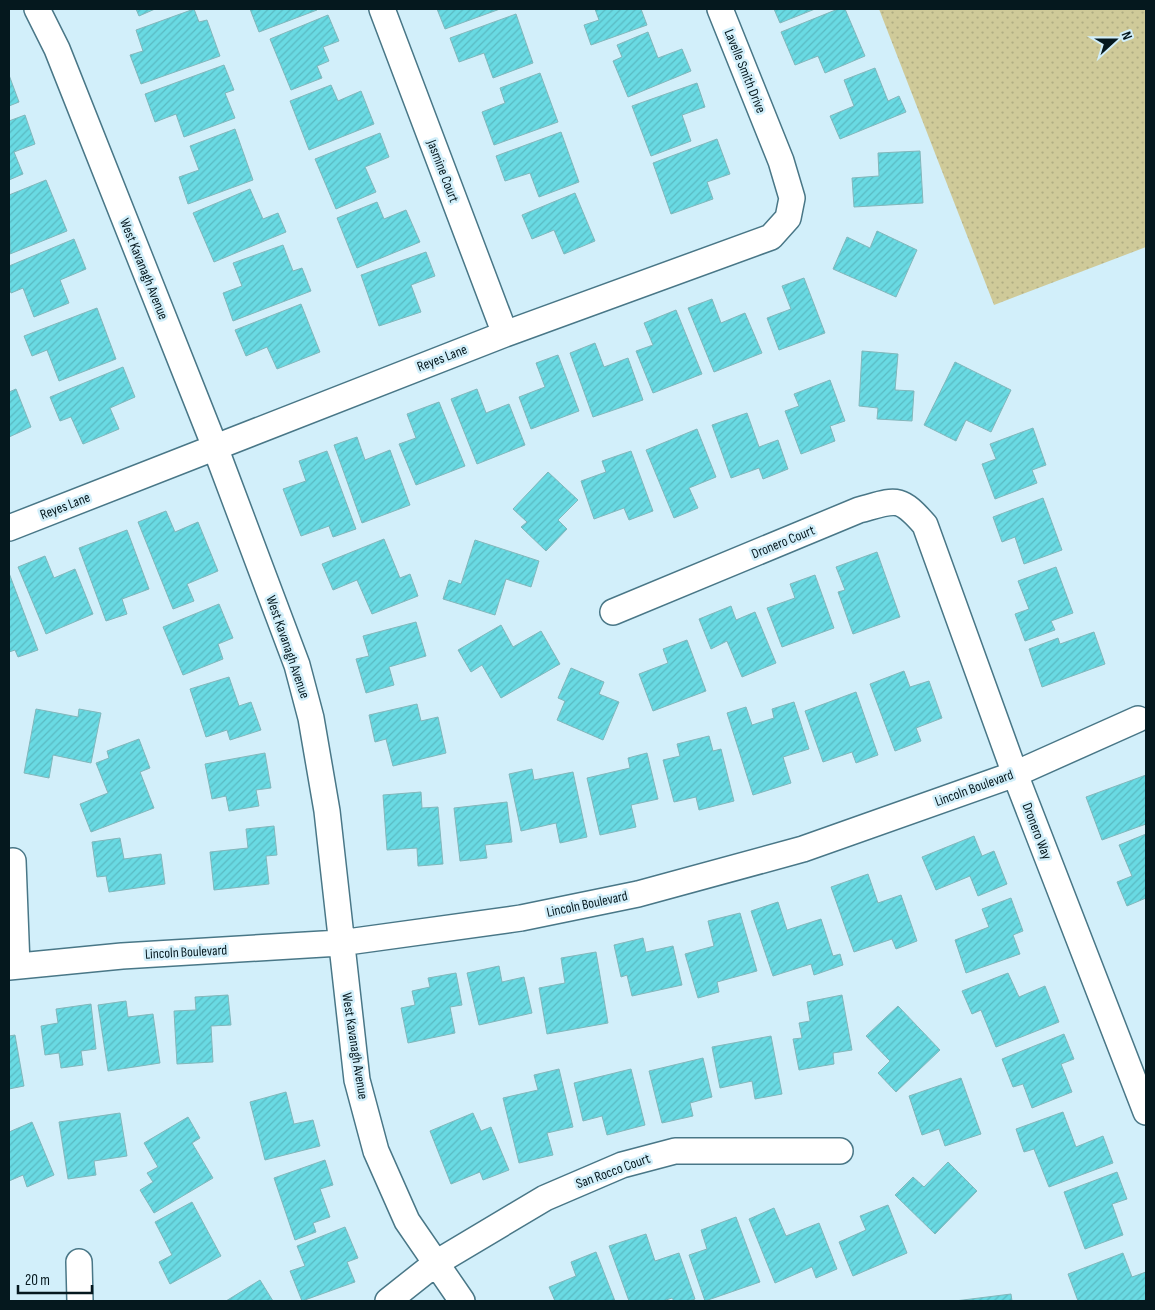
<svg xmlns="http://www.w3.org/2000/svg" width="1155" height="1310" viewBox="0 0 1155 1310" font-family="'Sofia Sans Condensed',sans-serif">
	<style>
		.grass { fill: url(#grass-dots) }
		.building { fill: url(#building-hatch); stroke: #82b7bb }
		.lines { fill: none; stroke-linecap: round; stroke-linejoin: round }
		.minor-casing { stroke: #497787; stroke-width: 28 }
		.minor { stroke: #fff; stroke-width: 25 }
		.labels { text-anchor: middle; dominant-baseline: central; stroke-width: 5; stroke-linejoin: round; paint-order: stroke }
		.street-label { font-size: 14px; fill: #05181e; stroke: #d2effa }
	</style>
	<defs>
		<pattern id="grass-dots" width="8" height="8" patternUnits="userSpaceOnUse" patternTransform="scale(1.25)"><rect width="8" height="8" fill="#cfca99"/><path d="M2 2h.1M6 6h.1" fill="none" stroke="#b0ad83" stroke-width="1.8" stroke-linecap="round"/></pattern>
		<pattern id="building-hatch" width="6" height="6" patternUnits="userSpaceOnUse" patternTransform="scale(1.25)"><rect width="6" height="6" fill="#69dae3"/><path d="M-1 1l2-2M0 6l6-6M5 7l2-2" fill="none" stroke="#5abac2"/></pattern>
	</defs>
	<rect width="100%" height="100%" fill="#d2effa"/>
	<path class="grass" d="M879 9H1146V247L994 305Z"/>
	<path class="building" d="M136 9H155L139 16Z
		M194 9 199 22 207 20 220 56 141 84 130 55 143 51 136 30Z
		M250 9H316L317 10 259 32Z
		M437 9H500L445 29Z
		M595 9H641L647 25 591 45 584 25 599 20Z
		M774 9H815L780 23Z
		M838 9H845L865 56 825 73 818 56 795 65 781 32Z
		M516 14 533 63 493 78 484 53 459 62 450 38Z
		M328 15 339 41 323 47 329 61 317 66 322 78 291 90 270 39Z
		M648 32 658 58 682 49 691 71 628 97 613 61 622 57 617 45Z
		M224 65 234 90 225 93 235 118 184 137 176 114 155 122 145 94Z
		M875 68 888 101 899 96 906 112 840 139 830 116 854 106 844 80Z
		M540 73 558 122 494 145 482 112 505 103 500 88Z
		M9 75 19 102 9 106Z
		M697 83 705 107 682 115 691 141 651 156 632 106Z
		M331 85 338 101 361 91 374 124 309 150 290 101Z
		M25 115 35 144 14 152 23 174 9 180V121Z
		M235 129 253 180 188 204 179 177 199 170 190 146Z
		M561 132 579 182 539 197 530 173 505 181 496 156Z
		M380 133 389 157 365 167 376 192 336 209 315 159Z
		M717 139 730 174 707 182 713 199 671 214 653 163Z
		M920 151 923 203 854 207 852 178 879 176 878 153Z
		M46 180 67 231 10 254 9 195Z
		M250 189 263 219 278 213 286 232 214 262 193 213Z
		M575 193 595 241 564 254 554 230 532 239 522 215Z
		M377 202 384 219 406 210 420 242 357 268 337 218Z
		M877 231 917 250 896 297 833 269 847 237 870 248Z
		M74 239 86 269 60 280 69 303 34 317 23 288 11 293 9 287V266Z
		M283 245 293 271 302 268 311 291 233 321 223 293 242 286 233 263Z
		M426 252 435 276 411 285 421 312 379 326 361 275Z
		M804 278 825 333 779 350 767 318 791 309 782 286Z
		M712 299 721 323 745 313 762 353 714 372 688 308Z
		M301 304 320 352 277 369 267 347 246 356 235 330Z
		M97 308 116 359 59 381 47 350 32 356 24 336Z
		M676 310 702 374 653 393 636 351 653 345 644 323Z
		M595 343 604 367 628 358 643 400 593 417 570 353Z
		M862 351 898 354 895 390 914 391 912 421 877 419 878 408 859 406Z
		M558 355 579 411 531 429 519 397 545 387 536 363Z
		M955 362 1011 390 991 432 966 420 956 441 924 425Z
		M123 367 135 397 110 408 119 429 83 444 71 417 60 421 50 397Z
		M830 380 845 421 830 426 835 441 801 454 785 411 799 406 794 394Z
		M16 389 31 427 9 437V392Z
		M477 389 486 413 509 404 525 445 477 464 451 399Z
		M439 402 465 466 416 485 399 444 416 438 407 414Z
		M747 413 759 447 778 440 788 469 763 479 759 468 731 478 712 425Z
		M1033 428 1046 465 1032 470 1037 483 995 499 982 464 996 459 990 444Z
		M697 429 716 477 689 488 698 508 674 518 646 450Z
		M357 437 365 460 390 450 410 505 362 523 334 445Z
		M327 451 356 529 333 537 329 526 301 536 283 489 306 481 299 461Z
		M631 451 653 511 629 520 624 508 594 519 581 481 606 472 602 461Z
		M548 472 578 500 558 520 567 529 546 551 521 527 527 522 513 509Z
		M1043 498 1062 550 1024 564 1015 537 1002 542 993 517Z
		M166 511 175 532 198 522 218 571 187 584 194 601 173 609 138 522Z
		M127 530 149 589 122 599 127 614 106 621 79 548Z
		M384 539 400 578 410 574 418 596 372 614 357 580 333 590 322 564Z
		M475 540 539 561 531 587 506 579 495 615 443 599 449 580 461 584Z
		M877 552 900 617 853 634 838 592 845 590 836 567Z
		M45 556 54 578 75 569 93 614 46 634 18 567Z
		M1056 567 1073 613 1051 621 1055 630 1025 641 1015 614 1029 609 1018 581Z
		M9 573 38 650 18 657 15 650 9 652Z
		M815 575 834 628 782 647 767 608 795 598 790 584Z
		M219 604 233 638 218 644 223 659 183 675 163 627Z
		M731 606 736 620 755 612 776 663 742 677 727 641 711 649 699 619Z
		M416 622 426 656 389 667 394 685 366 693 356 659 369 656 363 636Z
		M501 625 513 647 541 631 560 664 501 698 482 665 471 672 458 650Z
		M1094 632 1105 664 1042 687 1029 649 1058 638 1060 644Z
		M687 640 706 691 653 711 639 674 668 663 663 649Z
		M571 668 604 682 599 694 619 702 603 740 557 720 565 701 558 698Z
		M904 671 910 687 929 681 942 718 916 728 921 741 895 751 870 684Z
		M229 677 239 706 251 702 261 730 230 740 227 730 206 737 190 689Z
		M856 692 878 755 856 763 852 752 823 762 805 711Z
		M794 702 809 749 783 757 791 783 753 795 727 713 746 707 752 725 774 718 772 709Z
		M417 704 421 721 438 717 446 753 393 766 386 739 375 742 369 715Z
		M36 709 78 717 79 709 101 713 91 763 53 755 49 778 24 773Z
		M709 736 713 751 721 749 734 801 699 810 696 797 674 802 663 760 680 756 677 744Z
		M139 739 150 768 140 772 154 808 91 832 80 804 108 793 96 763 109 758 107 751Z
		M265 753 271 788 256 790 259 806 229 811 226 796 212 799 205 764Z
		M647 753 658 799 631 805 636 827 600 835 587 778 630 768 628 758Z
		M532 769 534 780 573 772 587 837 560 843 556 823 521 831 509 774Z
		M1146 775V824L1102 840 1086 797Z
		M421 792 422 808 438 807 443 864 418 866 417 848 387 850 383 795Z
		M507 802 512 842 485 845 487 858 460 861 454 808Z
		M274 826 277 855 266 856 269 884 214 890 210 852 248 848 246 829Z
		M1146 834V898L1127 906 1117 882 1132 876 1119 845Z
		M974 836 982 856 994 851 1007 884 978 896 970 876 936 890 922 857Z
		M120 838 124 859 161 854 165 884 109 892 106 876 97 877 92 842Z
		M868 874 878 903 901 895 917 941 896 949 892 939 854 952 831 887Z
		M1011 898 1023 931 1013 935 1020 954 966 973 955 940 989 927 982 909Z
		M778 902 787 930 821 919 833 956 840 954 843 965 814 975 811 964 773 976 751 911Z
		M740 913 757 971 717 982 719 992 698 998 685 954 714 946 708 921Z
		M643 938 646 952 673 946 682 985 632 996 627 975 621 977 614 945Z
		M596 952 608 1023 547 1034 539 988 565 983 561 958Z
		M499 966 502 982 524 977 532 1013 479 1025 467 973Z
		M456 973 462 1005 450 1007 455 1033 408 1043 401 1008 415 1005 412 991 430 987 428 978Z
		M1008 973 1019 997 1045 986 1059 1022 996 1047 981 1010 972 1014 962 991Z
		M228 995 231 1025 211 1026 213 1062 177 1064 174 1011 196 1010 195 997Z
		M842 995 852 1050 833 1053 834 1064 799 1070 793 1039 802 1038 799 1023 810 1021 807 1002Z
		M126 1001 128 1017 153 1014 160 1063 108 1071 98 1005Z
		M91 1004 96 1049 81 1051 83 1065 61 1068 59 1053 45 1055 41 1026 58 1023 56 1009Z
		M898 1006 940 1050 896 1092 878 1073 890 1061 866 1036Z
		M1064 1034 1074 1059 1061 1064 1072 1092 1032 1108 1023 1084 1013 1087 1002 1059Z
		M15 1035 24 1086 9 1089V1036Z
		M771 1036 782 1094 755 1099 752 1081 720 1088 712 1047Z
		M703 1058 712 1097 690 1103 693 1116 662 1123 649 1071Z
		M559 1069 573 1127 547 1133 553 1155 519 1163 503 1098 538 1090 534 1075Z
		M631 1069 645 1125 607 1135 602 1116 583 1121 574 1083Z
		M961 1078 981 1134 945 1146 939 1129 922 1135 909 1096Z
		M286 1092 294 1124 313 1120 320 1146 265 1160 250 1102Z
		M1063 1112 1076 1147 1103 1136 1113 1163 1049 1187 1034 1149 1024 1152 1016 1129Z
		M120 1113 127 1156 94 1161 96 1175 68 1179 59 1122Z
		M473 1113 481 1131 491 1127 509 1170 483 1180 480 1172 451 1184 430 1131Z
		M188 1117 200 1138 192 1143 213 1178 154 1213 140 1190 153 1182 147 1173 158 1167 144 1143Z
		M32 1122 54 1175 27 1187 23 1175 9 1181V1132Z
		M325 1160 333 1185 320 1189 330 1217 313 1223 316 1232 295 1240 274 1178Z
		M948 1162 977 1191 935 1234 895 1195 913 1177 924 1187Z
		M1117 1172 1127 1199 1112 1204 1123 1235 1085 1249 1064 1192Z
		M192 1202 221 1256 170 1284 159 1262 172 1255 155 1222Z
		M888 1205 907 1253 853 1276 839 1242 866 1230 860 1216Z
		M774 1208 786 1236 819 1223 837 1269 816 1278 812 1267 775 1283 749 1219Z
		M736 1217 760 1282 705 1301 689 1255 707 1249 701 1230Z
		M345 1227 358 1258 347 1262 355 1282 302 1301 290 1271 305 1266 297 1246Z
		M646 1234 655 1261 679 1253 695 1299 689 1301H674L672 1298 663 1301H629L609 1246Z
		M596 1252 615 1301H555L549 1287 576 1276 571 1262Z
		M1123 1253 1132 1277 1146 1272V1301H1078L1068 1274Z
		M260 1280 273 1301H226Z
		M1011 1294 1012 1301H955Z"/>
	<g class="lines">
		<defs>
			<path id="minor" d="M37 9 57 49 215 447 297 665 311 718 327 811 357 1080 376 1151 407 1221 462 1301
				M382 9 505 334
				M9 528 505 334 771 237 788 218 792 198 781 161 720 9
				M613 612 859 510C896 500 899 495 925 525L1015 774 1146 1112
				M13 861 17 966
				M9 967 122 956 340 943 521 918 638 894 803 849 1015 774 1138 719
				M79 1262 80 1301
				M388 1301 436 1263 545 1198 622 1165 675 1151H840"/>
		</defs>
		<use href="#minor" class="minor-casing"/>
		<use href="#minor" class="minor"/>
	</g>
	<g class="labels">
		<g class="street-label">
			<text transform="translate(745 71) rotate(68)">Lavelle Smith Drive</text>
			<text transform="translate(443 171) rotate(69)">Jasmine Court</text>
			<text transform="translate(144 269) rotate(68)">West Kavanagh Avenue</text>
			<text transform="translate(442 358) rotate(-21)">Reyes Lane</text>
			<text transform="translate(65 506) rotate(-21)">Reyes Lane</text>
			<text transform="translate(783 542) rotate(-22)">Dronero Court</text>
			<text transform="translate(288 647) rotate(71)">West Kavanagh Avenue</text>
			<text transform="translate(974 788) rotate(-20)">Lincoln Boulevard</text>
			<text transform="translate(1037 831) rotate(69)">Dronero Way</text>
			<text transform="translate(587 904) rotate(-12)">Lincoln Boulevard</text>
			<text transform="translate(186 952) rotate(-3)">Lincoln Boulevard</text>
			<text transform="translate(355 1046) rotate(81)">West Kavanagh Avenue</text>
			<text transform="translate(613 1171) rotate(-20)">San Rocco Court</text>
		</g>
	</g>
	<rect width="1155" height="1310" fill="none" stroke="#05181e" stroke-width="20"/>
	<g transform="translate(1115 40) rotate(69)" stroke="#d2effa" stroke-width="4" paint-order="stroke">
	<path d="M0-4L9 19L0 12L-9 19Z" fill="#05181e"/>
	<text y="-8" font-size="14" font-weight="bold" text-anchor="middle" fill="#05181e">N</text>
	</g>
	<path d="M18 1285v8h74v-8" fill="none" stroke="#05181e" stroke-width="2.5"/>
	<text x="25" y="1285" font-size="15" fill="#05181e" stroke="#d2effa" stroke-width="4" paint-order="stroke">20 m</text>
</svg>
